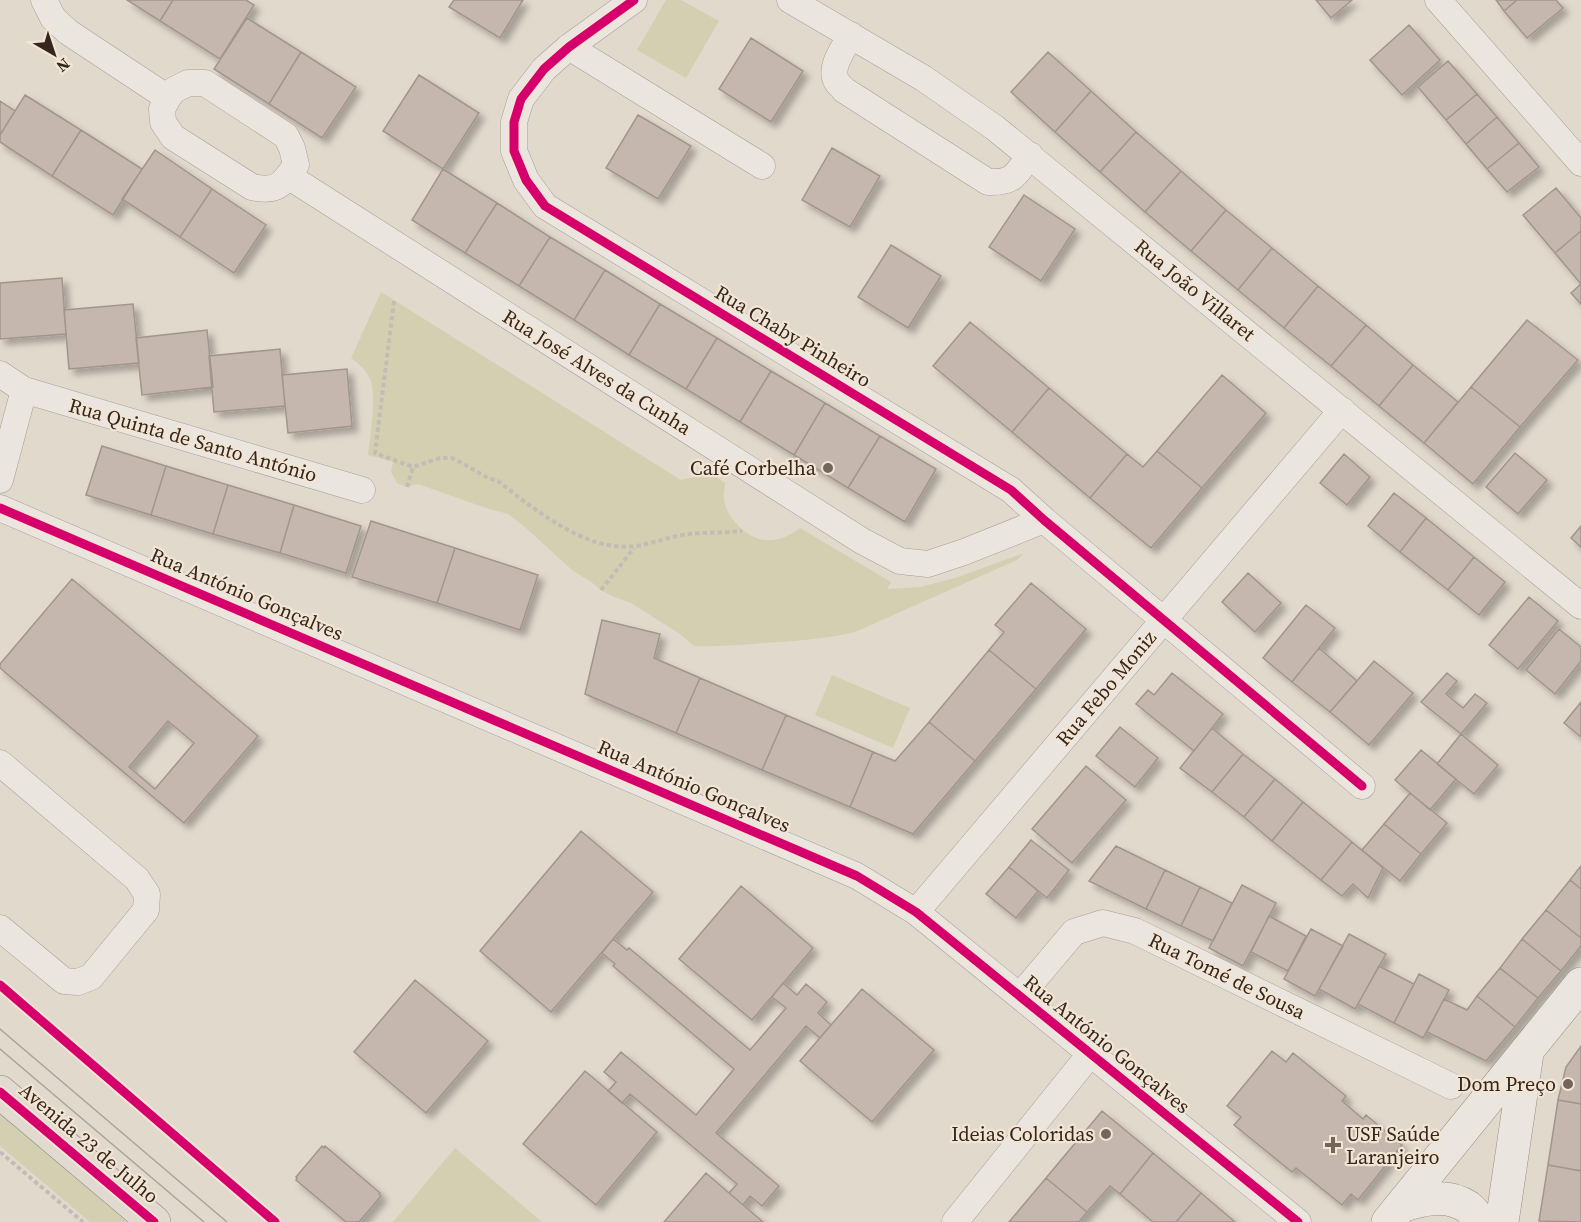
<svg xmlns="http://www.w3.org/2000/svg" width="1581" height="1222" viewBox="0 0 1581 1222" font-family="'Source Serif 4',serif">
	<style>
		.green { fill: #d3cfb0 }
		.building { fill: #c5b7ae; stroke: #a2958d; stroke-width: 1.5; fill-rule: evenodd; filter: url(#shadow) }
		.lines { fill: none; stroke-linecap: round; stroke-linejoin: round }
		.street-casing { stroke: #a79f96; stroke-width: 27 }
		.secondary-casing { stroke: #978e86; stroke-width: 34 }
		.primary-casing { stroke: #8d847d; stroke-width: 34 }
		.path { stroke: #c3bcb5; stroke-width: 4; stroke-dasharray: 4.5 3; stroke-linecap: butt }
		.street { stroke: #eae5de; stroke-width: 26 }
		.secondary { stroke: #eae5de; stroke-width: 33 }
		.primary { stroke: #e1dad0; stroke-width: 33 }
		.tram { stroke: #aaa49e; stroke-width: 1.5 }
		.cycleway-casing { stroke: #f2e5d4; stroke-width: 13 }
		.cycleway { stroke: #d6006c; stroke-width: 9 }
		.poi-dot { fill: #72655c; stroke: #f2e5d4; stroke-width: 2 }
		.labels { text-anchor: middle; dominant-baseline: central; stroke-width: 4.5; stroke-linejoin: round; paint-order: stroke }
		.street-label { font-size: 20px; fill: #35271f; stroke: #f2e5d4 }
		.poi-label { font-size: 20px; fill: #35271f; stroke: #f2e5d4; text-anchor: end }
	</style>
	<defs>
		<filter id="shadow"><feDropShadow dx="5.5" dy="5.5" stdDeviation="3" flood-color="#0004"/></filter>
	</defs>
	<rect width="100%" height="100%" fill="#e2d9cd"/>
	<path class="green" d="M666 0H681L719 21 686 78 637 50Z
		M381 292 681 480 711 473 725 483C725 488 723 493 724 498 725 508 729 516 736 523 755 545 778 545 800 528L891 582 887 589 920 587 955 578 1024 553 1017 560 855 632C825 639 794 641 764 643 740 645 717 647 694 646L680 634 631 603 612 596 601 590 590 581 573 571 525 527 508 514 486 508 418 484 407 487 397 483 391 472 393 462 368 455C370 436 377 395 370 379 366 370 359 364 351 358Z
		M832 675 910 708 893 748 815 715Z
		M0 1110 121 1212 126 1222H90L0 1146Z
		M455 1148 542 1222H393Z"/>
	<path class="building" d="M127 0H173L160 21Z
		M173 0H246L254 5 220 59 160 21Z
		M454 0H523L500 38 449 7Z
		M1316 0H1352L1331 18Z
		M1496 0H1517L1504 11Z
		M1517 0H1556L1563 8 1527 38 1504 11Z
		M247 18 301 52 269 104 214 69Z
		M1409 25 1440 60 1402 95 1370 60Z
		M751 38 803 71 771 122 719 89Z
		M301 52 356 87 322 138 269 104Z
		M1048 52 1091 91 1055 132 1011 92Z
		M1448 61 1477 94 1446 120 1418 87Z
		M419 75 479 113 443 169 383 131Z
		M1091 91 1136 132 1100 172 1055 132Z
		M1477 94 1497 117 1466 144 1446 120Z
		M25 95 81 130 52 176 0 142V135Z
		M0 101 15 111 0 135Z
		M638 115 691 146 658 199 606 168Z
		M1497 117 1519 143 1487 169 1466 144Z
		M81 130 142 169 113 215 52 176Z
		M1136 132 1181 171 1145 212 1100 172Z
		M1519 143 1539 167 1507 192 1487 169Z
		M832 148 880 176 850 227 802 200Z
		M155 150 212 189 180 237 122 199Z
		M443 169 497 203 465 253 412 220Z
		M1181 171 1226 210 1191 251 1145 212Z
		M1556 188 1581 218V231L1555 253 1523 215Z
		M212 189 266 225 234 273 180 237Z
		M1024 195 1075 229 1041 281 989 247Z
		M497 203 550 237 519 286 465 253Z
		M1226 210 1272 248 1238 290 1191 251Z
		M1581 231V284L1555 253Z
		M550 237 605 270 574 320 519 286Z
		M891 245 941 276 908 328 858 297Z
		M1272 248 1318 286 1284 328 1238 290Z
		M605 270 660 304 629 355 574 320Z
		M62 278 66 334 0 339V283Z
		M1581 284V304L1571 293Z
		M1318 286 1366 325 1331 366 1284 328Z
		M133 304 139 363 69 369 64 310Z
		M660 304 717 338 686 389 629 355Z
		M1527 320 1578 360 1520 427 1471 387Z
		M970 322 1049 388 1012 432 933 366Z
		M1366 325 1413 365 1379 406 1331 366Z
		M207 330 213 387 142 395 136 338Z
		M717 338 771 371 740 422 686 389Z
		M280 349 285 406 214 412 209 356Z
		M1413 365 1458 402 1424 443 1379 406Z
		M347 369 352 426 288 433 282 375Z
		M771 371 825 403 794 455 740 422Z
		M1222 375 1266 413 1202 488 1157 451Z
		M1471 387 1520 427 1473 484 1424 443Z
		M1049 388 1127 454 1090 498 1012 432Z
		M825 403 880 436 848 488 794 455Z
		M880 436 936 469 905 522 848 488Z
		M102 446 166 466 151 515 86 495Z
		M1157 451 1202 488 1151 548 1090 498 1127 454 1143 467Z
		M1515 453 1547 480 1518 514 1486 487Z
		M1344 454 1370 477 1347 505 1320 483Z
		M166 466 228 485 213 534 151 515Z
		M228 485 294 505 280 553 213 534Z
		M1394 493 1426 518 1400 552 1368 526Z
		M294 505 361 526 346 573 280 553Z
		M1426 518 1474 557 1448 590 1400 552Z
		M371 521 455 548 437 603 352 577Z
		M1581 526V547L1571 538Z
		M455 548 538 575 520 630 437 603Z
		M1474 557 1505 582 1479 615 1448 590Z
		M1248 573 1281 603 1255 632 1222 602Z
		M72 579 258 736 184 823 0 668V664ZM168 721 194 743 155 789 129 767Z
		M1031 583 1086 629 1036 689 989 650 1004 632 995 625Z
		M1529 597 1558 621 1518 669 1489 645Z
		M1306 605 1335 628 1292 682 1263 658Z
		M602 620 660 634 654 658 700 678 676 733 585 694Z
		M1559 629 1581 647V661L1555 694 1526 670Z
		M1319 648 1357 681 1330 712 1292 682Z
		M989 650 1036 689 975 761 929 722Z
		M1374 661 1413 693 1369 745 1330 712Z
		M1172 673 1223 714 1194 751 1136 704 1148 690 1154 695Z
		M1447 673 1457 681 1446 694 1463 708 1475 694 1487 703 1461 734 1421 702Z
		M700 678 786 715 762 770 676 733Z
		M1581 702V737L1564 723Z
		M786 715 873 752 850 807 762 770Z
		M929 722 975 761 913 834 850 807 873 752 895 761Z
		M1120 727 1158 758 1135 787 1096 756Z
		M1212 728 1243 754 1212 792 1180 768Z
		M1461 734 1498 765 1474 794 1437 764Z
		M1421 750 1456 779 1430 810 1395 780Z
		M1243 754 1275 779 1244 817 1212 792Z
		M1086 766 1126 800 1072 863 1032 829Z
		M1275 779 1303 802 1272 841 1244 817Z
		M1410 793 1447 823 1421 854 1384 824Z
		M1303 802 1352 842 1321 880 1272 841Z
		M1384 824 1421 854 1400 881 1362 850Z
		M581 831 653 892 551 1012 480 951Z
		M1031 840 1069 870 1047 898 1009 867Z
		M1352 842 1383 868 1368 898 1353 884 1342 896 1321 880Z
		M1116 846 1165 870 1146 909 1089 881Z
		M1581 866V889L1570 880Z
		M1009 867 1038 891 1016 918 986 894Z
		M1165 870 1200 887 1181 926 1146 909Z
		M1570 880 1581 889V938L1546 910Z
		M1242 885 1276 903 1243 966 1209 948Z
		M741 886 813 948 752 1020 679 959Z
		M1200 887 1232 903 1213 941 1181 926Z
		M1546 910 1581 938V946L1561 971 1522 939Z
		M1269 916 1306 936 1288 971 1251 952Z
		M1311 929 1343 946 1315 996 1284 979Z
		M1349 934 1386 954 1355 1009 1319 989Z
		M613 939 627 950 629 948 750 1050 786 1008 772 997 783 983 797 995 806 984 827 1002 818 1013 831 1025 820 1038 806 1026 716 1133 779 1186 762 1206 750 1196 743 1205 729 1193 737 1184 630 1094 622 1103 608 1091 616 1082 604 1072 621 1052 696 1115 734 1069 613 966 615 964 602 953Z
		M1522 939 1561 971 1538 998 1500 968Z
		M1379 966 1414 984 1394 1023 1358 1004Z
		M1500 968 1538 998 1515 1027 1477 996Z
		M1419 974 1449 990 1423 1038 1394 1023Z
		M415 980 488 1041 426 1113 354 1052Z
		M862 989 934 1050 872 1122 800 1061Z
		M1477 996 1515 1027 1486 1061 1427 1032 1444 999 1467 1010Z
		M1581 1046V1104L1558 1100 1566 1067Z
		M1272 1051 1286 1062 1293 1053 1346 1096 1342 1101 1363 1119 1366 1115 1402 1145 1358 1200 1351 1194 1342 1205 1296 1168 1292 1172 1234 1125 1241 1117 1227 1106Z
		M585 1071 657 1132 596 1205 523 1144Z
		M1558 1100 1581 1104V1171L1548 1165Z
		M1102 1111 1153 1153 1120 1194 1110 1186 1087 1212 1046 1178Z
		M322 1146 324 1148 325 1146 380 1193 379 1194 381 1196 359 1222H346L296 1180 297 1178 296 1177Z
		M1153 1153 1201 1193 1176 1222H1153L1120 1194Z
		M1548 1165 1581 1171V1222L1539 1221Z
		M706 1173 729 1193 763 1222H664Z
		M1046 1178 1087 1212 1079 1222H1009Z
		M1201 1193 1235 1222H1176Z"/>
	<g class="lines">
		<defs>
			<path id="street" d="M44 0 53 18 68 32 168 98
				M634 0 569 47 544 69 521 99 514 122V151L526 180 545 206 1011 490 1044 520 1362 786
				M790 0 923 78 995 128 1581 606
				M1438 0 1581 163
				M851 35C844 48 828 68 837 82 839 85 842 87 844 90L988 182C1015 183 1016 174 1030 155
				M569 47 762 166
				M188 83H205L286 136 292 148 296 165C283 184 277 193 252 187L173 137 163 122 162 109 168 98 174 90Z
				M288 176 862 541 900 561 928 564 964 552 1044 520
				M0 374 24 390 362 490
				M0 480 24 390
				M0 508 857 876 916 912 1298 1222
				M0 763 137 879 147 894 146 910 91 977 78 982 64 981 0 928
				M916 912 1342 410
				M1020 996 1074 932 1103 923 1135 931 1451 1086
				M955 1222 1091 1053"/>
			<path id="secondary" d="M1401 1206C1423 1199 1447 1193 1468 1207 1473 1211 1477 1217 1481 1222
				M1388 1222 1581 984
				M1502 1222 1527 1053"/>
			<path id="primary" d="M0 1092 154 1222"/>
		</defs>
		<use href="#street" class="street-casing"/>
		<use href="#secondary" class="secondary-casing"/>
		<use href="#primary" class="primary-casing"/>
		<path class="path" d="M394 301 375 453 413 467
			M407 487 413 467 440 458H452L464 464 488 478 498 481C530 506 573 541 614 546 638 550 659 539 682 535 702 532 722 533 742 531
			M601 590 634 548
			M0 1152 83 1222"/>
		<use href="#street" class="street"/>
		<use href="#secondary" class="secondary"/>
		<use href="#primary" class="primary"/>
		<path class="tram" d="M0 1029 227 1222
			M0 1049 204 1222"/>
		<defs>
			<path id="cycleway" d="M634 0 569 47 544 69 521 99 514 122V151L526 180 545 206 1011 490 1044 520 1362 786
				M0 508 857 876 916 912 1298 1222
				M0 985 275 1222
				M0 1092 154 1222"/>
		</defs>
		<use href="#cycleway" class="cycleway-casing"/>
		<use href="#cycleway" class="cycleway"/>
	</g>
	<g class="poi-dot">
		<circle cx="828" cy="468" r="6"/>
		<circle cx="1568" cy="1084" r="6"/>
		<circle cx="1106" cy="1134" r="6"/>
		<path d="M1330 1136h6v6h6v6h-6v6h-6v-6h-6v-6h6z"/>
	</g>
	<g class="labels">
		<g class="street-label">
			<text transform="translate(1195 290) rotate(39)">Rua João Villaret</text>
			<text transform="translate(793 336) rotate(31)">Rua Chaby Pinheiro</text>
			<text transform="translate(597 372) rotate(32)">Rua José Alves da Cunha</text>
			<text transform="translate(193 440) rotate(16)">Rua Quinta de Santo António</text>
			<text transform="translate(247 594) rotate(23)">Rua António Gonçalves</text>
			<text transform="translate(1106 688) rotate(-50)">Rua Febo Moniz</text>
			<text transform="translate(694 786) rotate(23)">Rua António Gonçalves</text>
			<text transform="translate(1227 976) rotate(26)">Rua Tomé de Sousa</text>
			<text transform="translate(1107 1044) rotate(39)">Rua António Gonçalves</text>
			<text transform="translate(89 1143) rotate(40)">Avenida 23 de Julho</text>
		</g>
		<g class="poi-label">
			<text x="816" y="468">Café Corbelha</text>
			<text x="1556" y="1084">Dom Preço</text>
			<text x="1094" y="1134">Ideias Coloridas</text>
			<text x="1346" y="1134" text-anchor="start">USF Saúde<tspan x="1346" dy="23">Laranjeiro</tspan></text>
		</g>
	</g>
	<g transform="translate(54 54) rotate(141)" stroke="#f2e5d4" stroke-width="4.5" paint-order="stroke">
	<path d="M0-4.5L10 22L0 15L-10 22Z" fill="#35271f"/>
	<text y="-9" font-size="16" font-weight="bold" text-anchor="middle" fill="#35271f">N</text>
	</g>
</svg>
